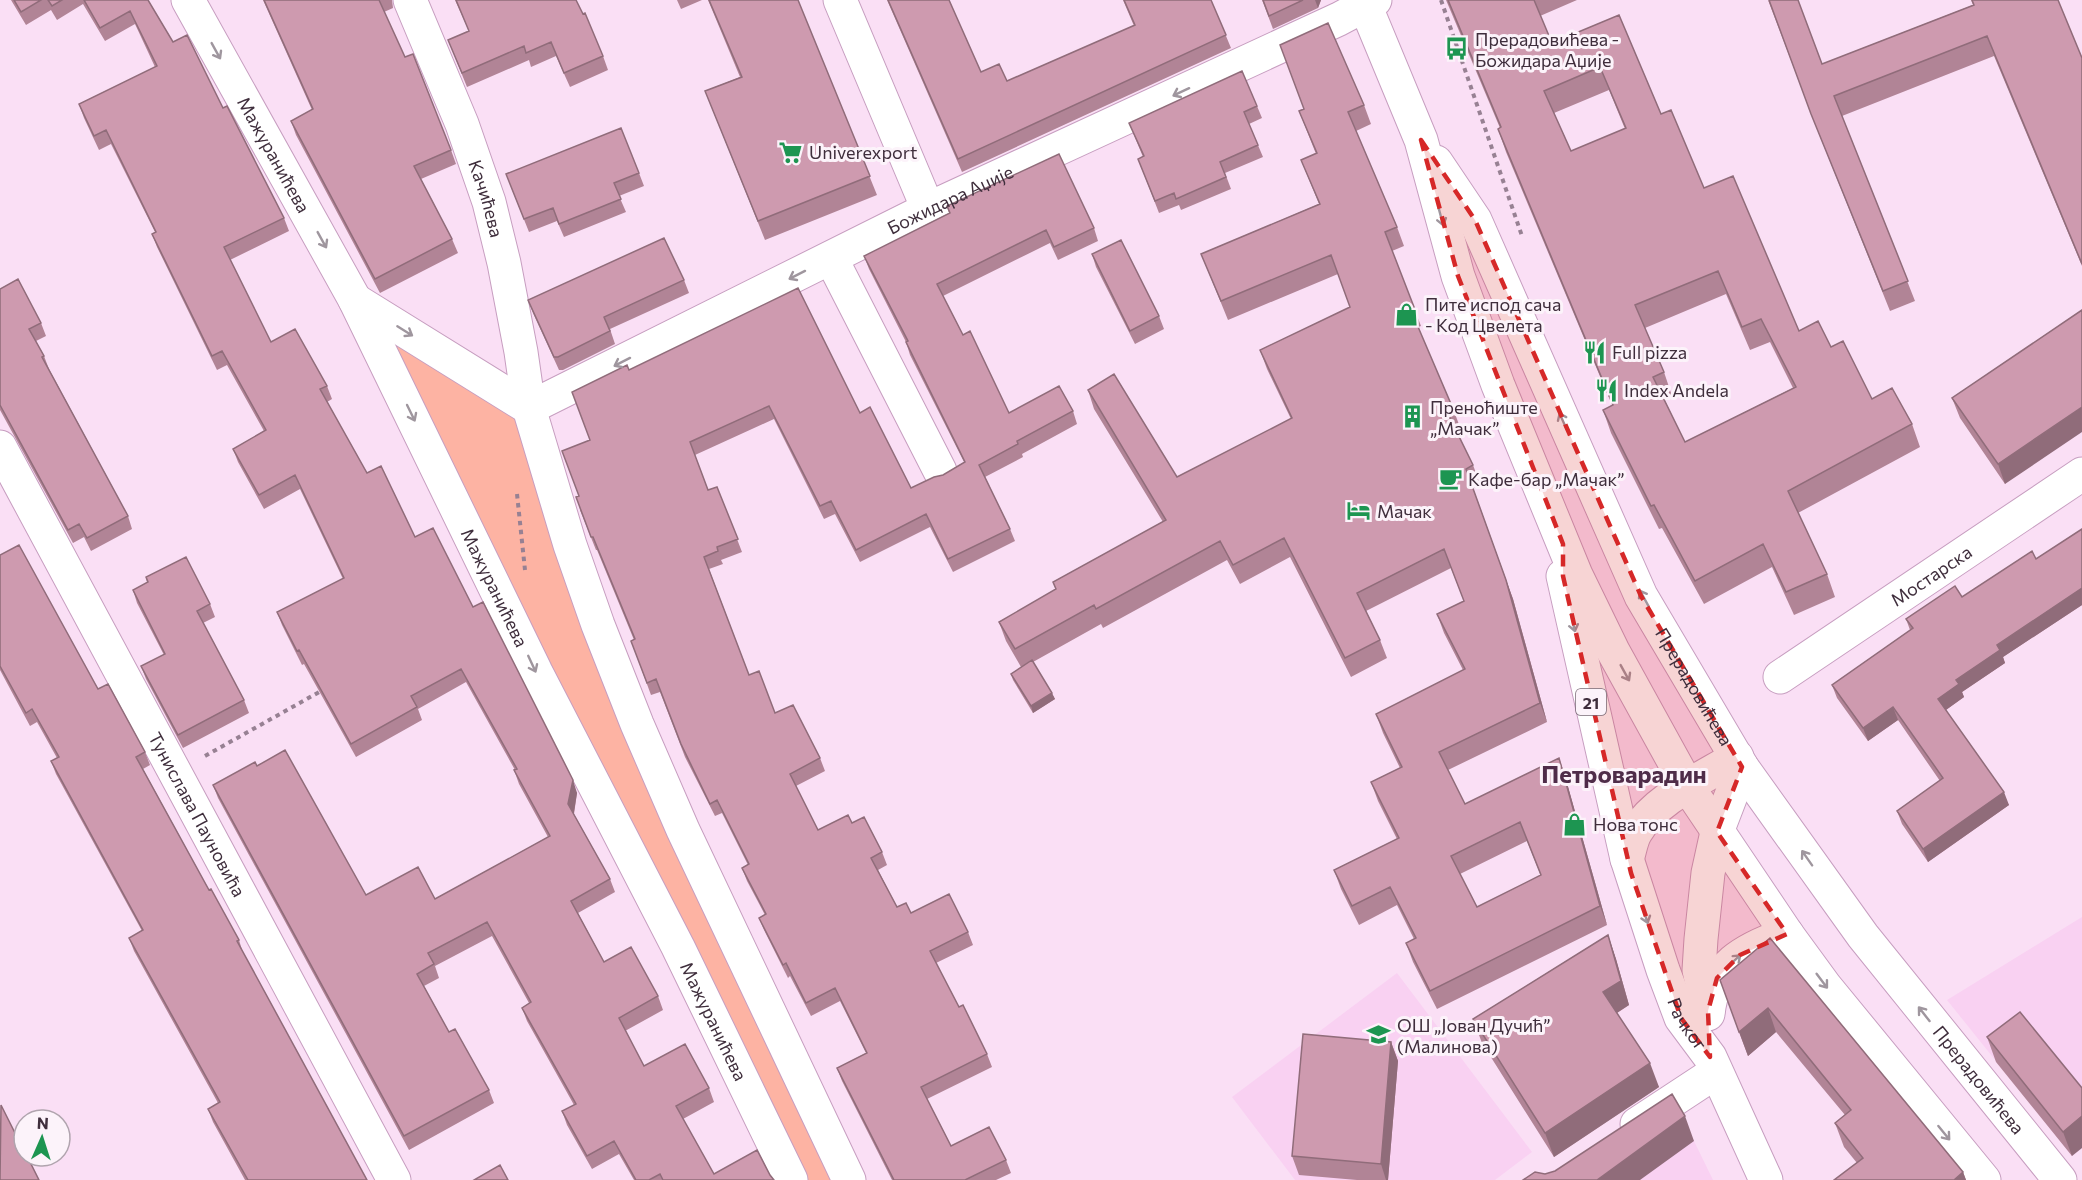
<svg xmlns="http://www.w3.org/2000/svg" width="2082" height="1180" viewBox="0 0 2082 1180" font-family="Commissioner,sans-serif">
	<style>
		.built { fill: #f9d1f2 }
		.green { fill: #fdb3a3 }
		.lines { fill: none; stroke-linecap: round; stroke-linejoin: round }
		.minor-casing { stroke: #c79ec0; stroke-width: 35 }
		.major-casing { stroke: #c79ec0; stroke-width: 35 }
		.path { stroke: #978193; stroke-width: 4; stroke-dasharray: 4.5 4.5; stroke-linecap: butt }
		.minor { stroke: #fff; stroke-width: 33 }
		.major { stroke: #fff; stroke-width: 33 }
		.wall { fill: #b18496; fill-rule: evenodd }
		.shaded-wall { fill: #906c7a }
		.building { fill: #ce9aaf; stroke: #906c7a; stroke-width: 1.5; fill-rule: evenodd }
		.oneway { stroke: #9f969e }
		.marked { fill: #d62828; fill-opacity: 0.2; stroke: #d62828; stroke-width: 4.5; stroke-dasharray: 12 8; stroke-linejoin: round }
		.labels { text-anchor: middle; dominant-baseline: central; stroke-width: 6; stroke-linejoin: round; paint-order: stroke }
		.shield { fill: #fcf3fa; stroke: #786975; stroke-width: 1.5 }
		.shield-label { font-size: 16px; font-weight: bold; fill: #3f2e3c }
		.poi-label { font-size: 18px; fill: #3f2e3c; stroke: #fcf3fa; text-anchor: start }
		.street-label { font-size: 18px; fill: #3f2e3c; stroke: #fcf3fa }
		.district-label { font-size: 24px; font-weight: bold; fill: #4f2c49; stroke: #fcf3fa }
	</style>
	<rect width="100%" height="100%" fill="#fadff5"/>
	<path class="built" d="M2082 917V1148L2072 1156 1947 1000Z
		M1397 973 1532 1152 1495 1180H1295L1232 1097Z
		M1674 1108 1694 1141 1713 1180H1568Z"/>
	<path class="green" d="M372 318 524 412 843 1180H799Z"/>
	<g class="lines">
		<defs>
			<g id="minor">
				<path id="s1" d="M188 0 355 300 536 672 678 947 791 1180"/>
				<path id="s2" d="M410 0 462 124 489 202 504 263 521 352 529 408 570 545 598 625 637 724 683 830 849 1180"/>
				<path d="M840 0 928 209"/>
				<path d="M831 258 940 471"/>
				<path d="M355 300 529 408"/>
				<path id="s3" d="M529 408 928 209 1339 19 1375 0"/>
				<path id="s4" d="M0 447 394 1180"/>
				<path id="s5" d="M1780 677 2082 474"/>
				<path d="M1637 1124 1716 1072"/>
			</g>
			<g id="major">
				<path d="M1363 0 1421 140 1458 276 1498 385 1576 575 1613 651 1688 787 1787 934 1825 986 1984 1180"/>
				<path id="s6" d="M1436 162 1475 220 1641 596 1742 767 1863 936 2060 1180"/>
				<path id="s7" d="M1563 576 1627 859 1663 970 1681 1018 1710 1057 1766 1180"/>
				<path d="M1627 859C1630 851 1631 840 1636 832 1655 799 1705 777 1737 757"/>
				<path d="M1708 1011 1699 970 1701 939 1708 873 1717 832 1742 767"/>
				<path d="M1708 1014C1713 965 1744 949 1787 934"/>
			</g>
		</defs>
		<use href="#minor" class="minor-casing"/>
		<use href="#major" class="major-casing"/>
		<path class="path" d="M1441 0 1522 236
			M517 494 525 570
			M205 756 321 691"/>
		<use href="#minor" class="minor"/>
		<use href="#major" class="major"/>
	</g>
	<path class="wall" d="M11 0H148L173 42 223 108 284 218 289 231 230 260 271 342 327 386 332 399 327 402 367 473 415 537 473 607 577 793 574 814 610 879 615 892 578 913 604 962 658 996 663 1010 625 1031 644 1066 709 1088 714 1102 683 1119 714 1174 770 1175 774 1180H634L619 1154 592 1169 567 1125 562 1111 574 1105 527 1021 522 1008 529 1003 492 936 435 966 439 978 424 986 449 1032 489 1090 494 1103 409 1150 218 798 213 785 257 766 366 895 435 899 548 837 519 784 514 770H515L466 682 418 709 422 720 356 757 304 664 302 665 282 625 277 612 343 579 300 489 264 509 238 462 233 449 264 431 227 365 217 370 157 247 152 234 155 232 111 144 99 150 84 118 79 104 155 67 135 24 105 41 83 4 57 20 51 10 26 25Z
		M263 0H392L393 8 384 12 405 57 451 150 456 164 421 179 452 239 458 253 380 293 296 135 291 121 312 110Z
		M455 0H576L603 56 608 70 570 87 556 56 531 67 529 60 467 87 448 40 469 31Z
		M677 0H702L681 9Z
		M708 0H798L877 195 765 240 705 91 740 77Z
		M887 0H949L981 72 1007 81 1134 26 1123 0H1211L1231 48 962 172Z
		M1262 0H1321L1318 8 1273 29Z
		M1446 0H1577L1540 16 1552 43 1619 15 1661 114 1704 188 1799 331 1831 347 1872 399 1912 424 1920 447 1798 513 1827 574 1835 597 1794 615 1772 567 1704 604 1662 528 1659 529 1611 433 1603 410 1612 405 1506 152 1498 129 1500 128ZM1609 90 1625 129 1571 151 1554 113ZM1726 294 1750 350 1770 342 1793 388 1685 442 1664 399 1672 396 1664 372 1645 328Z
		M1768 0 1822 64 1973 5 1971 0H2058L2082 58V266L1994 56 1842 116 1915 301 1890 311 1819 134Z
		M1364 105 1371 124 1356 131 1397 227 1404 246 1392 251 1421 326 1418 327 1454 411 1461 430 1457 432 1473 465 1480 484 1473 488 1513 599 1547 722 1448 770 1465 804 1559 758 1565 776 1607 925 1437 1009 1413 962 1406 943 1414 939 1397 905 1359 925 1341 889 1334 870 1397 839 1378 801 1371 782 1400 768 1383 733 1376 714 1463 670 1444 633 1437 614 1464 601 1451 568 1366 611 1380 640 1387 658 1351 677 1290 557 1240 584 1227 560 1103 628 1101 624 1033 662 1055 699 1033 713 1013 680 1011 674 1021 667 1006 641 999 622 1056 590 1053 582 1163 522 1094 409 1088 390 1177 477 1291 419 1267 369 1260 350 1350 307 1338 274 1228 320 1201 254 1319 204 1301 160 1316 154 1299 111ZM1527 841 1541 876 1477 907 1460 874Z
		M1257 106 1262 118 1249 124 1263 157 1225 173 1231 189 1181 210 1179 205 1159 213 1138 159 1143 157 1129 123Z
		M639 173 644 186 619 196 626 212 564 237 557 221 529 232 511 187Z
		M947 206 1094 228 1098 241 1058 260 1050 243 943 296 963 335 1009 413 1073 411 1077 424 1022 454 1023 457 985 477 1010 529 1015 541 953 572 930 527 860 562 835 514 824 519 774 419 695 455 708 490 717 487 742 552 721 560 723 564 709 569 749 675 775 713 820 758 825 771 796 786 818 830 852 823 882 852 887 865 878 870 897 907 911 913 968 932 973 945 936 963 959 1007 987 1054 992 1067 927 1099 951 1146 1006 1160 1011 1173 996 1180H892L842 1081 837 1068 866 1053 840 1001 811 1016 790 976 788 978 764 930 759 918 765 915 747 881 742 868 748 865 722 813 715 816 685 757 660 692 651 695 631 641 634 640 597 550H596L580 510 579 496 590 440 629 370 860 413 911 488 943 475 964 462 910 355 906 342 869 269 864 256 949 213Z
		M1092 254 1159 316 1164 329 1135 344 1096 267Z
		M684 280 689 293 610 329 615 344 563 370H559L533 313 528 300Z
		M0 289 41 323 46 336 36 341 44 356 49 369 128 516 132 529 91 551 84 537 73 543 0 410Z
		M2082 310 2005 484 1960 418 1952 398Z
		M2082 529V605L2003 657 2005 663 1962 692 1964 697 1946 710 2009 805 1928 862 1902 824 1897 811 1940 781 1898 720 1868 741 1837 698 1832 685 1910 630 1906 619 1962 597 2036 559Z
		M0 555 98 689 145 752 150 765 143 769 209 890 239 940 243 953 367 1180H245L213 1122 208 1109 218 1103 134 951 129 938 142 931 56 774 51 761 57 758 37 722 30 726 0 670Z
		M146 577 210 604 215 617 203 623 244 700 249 713 183 748 146 679 141 666 164 655 137 603 133 590 147 583Z
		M1608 935 1616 959 1629 1005 1617 1013 1659 1087 1554 1157 1482 1043 1473 1019Z
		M1770 938 1963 1172 1966 1180H1834L1857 1163 1844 1147 1835 1123 1845 1115 1776 1032 1748 1056 1720 980Z
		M1987 1037 2082 1088 2072 1156 1996 1062Z
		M1391 1042 1398 1061 1388 1180H1357L1299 1175 1292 1156Z"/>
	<path class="shaded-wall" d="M1315 0H1321L1318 8Z
		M2082 407V432L2005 484 1998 464Z
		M1466 469 1513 599 1547 722 1540 703Z
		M2082 588V605L2003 657 2005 663 1962 692 1964 697 1943 712 1938 699 1956 680 1997 645Z
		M1052 693 1055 699 1033 713 1031 706Z
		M1893 707 1898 720 1868 741 1863 728Z
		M1559 758 1565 776 1607 925 1600 906Z
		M573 780 577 793 573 818 568 804Z
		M2004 792 2009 805 1928 862 1923 849Z
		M1608 935 1616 959 1629 1005 1612 1016 1603 992Z
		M1768 1008 1776 1032 1748 1056 1739 1032Z
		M1391 1042 1398 1061 1388 1180H1386L1381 1164Z
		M1650 1063 1659 1087 1554 1157 1545 1133Z
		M1685 1116 1694 1141 1640 1180H1597Z
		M2082 1116V1148L2072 1156 2063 1132Z
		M1963 1172 1966 1180H1954Z"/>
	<path class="building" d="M14 0H41L21 12Z
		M48 0H62L52 6Z
		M84 0H148L173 42 187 35 223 108 227 106 284 218 224 247 271 342 295 329 327 386 320 389 367 473 381 466 415 537 433 528 473 607 483 602 573 780 568 804 610 879 571 901 604 962 631 947 658 996 619 1018 644 1066 685 1044 709 1088 676 1106 714 1174 757 1150 770 1175 774 1180H663L660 1174 649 1180H636L614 1141 587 1156 562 1111 576 1104 522 1008 531 1002 487 922 428 953 434 964 417 974 449 1032 455 1029 489 1090 404 1136 213 785 255 762 257 766 285 750 366 895 418 867 435 899 550 836 514 770 517 769 461 669 411 696 417 707 351 744 299 650 297 651 277 612 344 578 295 475 259 495 233 449 266 430 222 351 212 356 152 234 156 232 106 130 94 136 79 104 157 66 130 11 100 28Z
		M264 0H379L405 57 413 54 451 150 414 166 452 239 375 279 291 121 313 109Z
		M456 0H576L583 14 585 13 603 56 564 73 551 42 526 53 524 46 462 73 448 40 469 31Z
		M709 0H798L870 176 758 221 705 91 742 77Z
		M888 0H949L981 72 999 64 1007 81 1135 25 1124 0H1211L1226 35 958 159Z
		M1263 0H1303L1269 16Z
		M1448 0H1534L1552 43 1619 15 1661 114 1671 110 1704 188 1733 176 1799 331 1818 321 1831 347 1843 341 1872 399 1892 388 1912 424 1788 491 1827 574 1786 592 1763 544 1695 581 1654 505 1651 506 1603 410 1613 405 1498 129 1501 127ZM1600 67 1626 128 1571 151 1544 91ZM1718 271 1742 327 1761 319 1796 387 1685 442 1653 377 1664 372 1635 305Z
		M1769 0H1798L1822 64 1974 5 1972 0H2058L2082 58V264L1987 36 1834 96 1908 281 1883 291 1811 114Z
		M1328 23 1364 105 1348 112 1397 227 1385 232 1414 307 1410 308 1454 411 1448 414 1473 465 1466 469 1506 580 1540 703 1439 752 1465 804 1559 758 1600 906 1430 991 1406 943 1416 938 1390 887 1352 906 1334 870 1399 838 1371 782 1402 767 1376 714 1465 669 1437 614 1464 601 1444 549 1357 593 1380 640 1345 658 1284 538 1233 565 1220 541 1096 609 1094 605 1015 649 999 622 1056 589 1053 582 1166 520 1088 390 1114 374 1177 477 1292 418 1260 350 1350 307 1331 255 1221 301 1201 254 1320 204 1301 160 1317 153 1299 111 1304 109 1280 45ZM1520 822 1541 875 1477 907 1451 856Z
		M1242 71 1257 106 1244 112 1258 145 1220 162 1226 177 1176 199 1174 193 1155 201 1138 159 1144 156 1129 123Z
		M621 128 639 173 614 183 621 199 559 224 553 208 524 219 506 174Z
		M1059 154 1094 228 1054 247 1046 230 937 284 963 335 970 331 1009 413 1059 386 1073 411 1017 441 1018 444 979 465 1010 529 948 559 926 514 856 550 831 501 820 506 769 406 690 442 708 490 717 487 738 539 717 547 718 551 704 557 749 675 759 671 775 713 793 705 820 758 790 774 818 830 848 815 852 823 864 817 882 852 871 858 897 907 906 903 911 913 949 894 968 932 930 951 959 1007 963 1005 987 1054 921 1087 951 1146 989 1127 1006 1160 965 1180H894L837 1068 867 1053 835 988 806 1003 786 963 783 965 759 918 766 914 742 868 749 864 717 800 710 804 681 744 656 679 647 683 631 641 635 639 593 537H591L576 497 579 496 562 451 590 440 572 392 627 365 629 370 798 288 860 413 870 407 911 488 934 477 943 475 965 462 906 342 908 341 864 256 950 213 947 206Z
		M664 238 684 280 604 317 610 331 558 357H554L528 300Z
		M1121 240 1159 316 1130 331 1092 254Z
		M18 279 41 323 29 329 44 356 42 357 128 516 87 538 79 524 68 530 0 405V289Z
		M2082 310V407L1998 464 1952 398Z
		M2082 529V588L1997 645 2000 650 1956 680 1959 684 1938 699 2004 792 1923 849 1897 811 1943 778 1893 707 1863 728 1832 685 1913 628 1906 619 1955 586 1962 597 2032 551 2036 559Z
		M19 545 98 689 108 684 145 752 136 757 209 890 211 889 239 940 237 941 367 1180H248L208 1109 220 1102 129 938 143 930 51 761 59 757 32 709 26 713 0 666V555Z
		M186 557 210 604 197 611 244 700 178 735 141 666 165 654 133 590 148 582 146 577Z
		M1032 660 1052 693 1031 706 1011 674Z
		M1608 935 1621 981 1603 992 1650 1063 1545 1133 1473 1019Z
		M1770 938 1963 1172 1954 1180H1834L1863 1158 1835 1123 1851 1110 1768 1008 1739 1032 1720 980Z
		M2020 1012 2082 1088V1116L2063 1132 1987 1037Z
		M1303 1034 1391 1042 1381 1164 1292 1156Z
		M1672 1094 1685 1116 1597 1180H1523L1535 1172 1545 1174 1555 1171Z
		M1 1105 24 1151V1156H27L39 1180H0Z
		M500 1165 508 1180H474Z"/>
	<defs><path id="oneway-shaft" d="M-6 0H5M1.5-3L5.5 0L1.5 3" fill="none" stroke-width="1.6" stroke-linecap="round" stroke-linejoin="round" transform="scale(1.5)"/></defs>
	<g class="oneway">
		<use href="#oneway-shaft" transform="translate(216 51) rotate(61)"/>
		<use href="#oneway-shaft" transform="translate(1181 92) rotate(155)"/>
		<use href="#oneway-shaft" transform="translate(1441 217) rotate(75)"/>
		<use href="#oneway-shaft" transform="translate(322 240) rotate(61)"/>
		<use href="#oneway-shaft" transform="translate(797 275) rotate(153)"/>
		<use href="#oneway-shaft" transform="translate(405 331) rotate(32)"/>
		<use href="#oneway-shaft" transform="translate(622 362) rotate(153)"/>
		<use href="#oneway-shaft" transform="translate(411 413) rotate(64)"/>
		<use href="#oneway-shaft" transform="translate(1563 421) rotate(-114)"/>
		<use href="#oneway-shaft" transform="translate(1644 598) rotate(-119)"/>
		<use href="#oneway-shaft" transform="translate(1573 623) rotate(77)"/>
		<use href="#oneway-shaft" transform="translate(532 664) rotate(65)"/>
		<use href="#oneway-shaft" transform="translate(1625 673) rotate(61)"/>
		<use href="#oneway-shaft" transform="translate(1807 858) rotate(-125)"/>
		<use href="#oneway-shaft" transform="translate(1645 915) rotate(72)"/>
		<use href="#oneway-shaft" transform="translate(1734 961) rotate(-42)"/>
		<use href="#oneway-shaft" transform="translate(1822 981) rotate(53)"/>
		<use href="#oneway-shaft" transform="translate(1924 1014) rotate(-128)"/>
		<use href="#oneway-shaft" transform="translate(1944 1133) rotate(51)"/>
	</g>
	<path class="marked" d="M1421 140 1475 220 1641 596 1742 767 1717 832 1787 934 1740 955 1717 978 1708 1011 1710 1057 1681 1018 1631 873 1563 576V544L1458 276Z"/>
	<defs>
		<symbol id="bus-bare" viewBox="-9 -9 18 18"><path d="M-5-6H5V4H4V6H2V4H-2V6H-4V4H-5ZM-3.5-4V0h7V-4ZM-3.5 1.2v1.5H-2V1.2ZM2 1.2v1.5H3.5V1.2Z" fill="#1d9551" stroke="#fcf3fa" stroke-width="2.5" paint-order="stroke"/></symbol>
		<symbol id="supermarket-bare" viewBox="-9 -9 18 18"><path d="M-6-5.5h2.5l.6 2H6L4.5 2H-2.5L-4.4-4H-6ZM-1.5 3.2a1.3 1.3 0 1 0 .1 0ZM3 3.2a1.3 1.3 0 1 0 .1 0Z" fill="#1d9551" stroke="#fcf3fa" stroke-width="2.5" paint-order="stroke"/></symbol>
		<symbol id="shop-bare" viewBox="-9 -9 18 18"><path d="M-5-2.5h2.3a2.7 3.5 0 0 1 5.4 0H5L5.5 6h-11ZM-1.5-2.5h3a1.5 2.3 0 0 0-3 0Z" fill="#1d9551" stroke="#fcf3fa" stroke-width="2.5" paint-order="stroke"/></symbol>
		<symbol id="restaurant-bare" viewBox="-9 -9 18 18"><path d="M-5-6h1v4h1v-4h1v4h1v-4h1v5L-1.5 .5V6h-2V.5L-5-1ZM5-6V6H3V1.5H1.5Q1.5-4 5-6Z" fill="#1d9551" stroke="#fcf3fa" stroke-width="2.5" paint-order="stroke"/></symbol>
		<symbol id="building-bare" viewBox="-9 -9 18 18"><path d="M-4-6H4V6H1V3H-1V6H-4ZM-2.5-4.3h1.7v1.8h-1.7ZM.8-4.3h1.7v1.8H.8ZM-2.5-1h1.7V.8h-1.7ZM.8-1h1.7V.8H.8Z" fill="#1d9551" stroke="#fcf3fa" stroke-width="2.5" paint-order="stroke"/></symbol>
		<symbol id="cafe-bare" viewBox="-9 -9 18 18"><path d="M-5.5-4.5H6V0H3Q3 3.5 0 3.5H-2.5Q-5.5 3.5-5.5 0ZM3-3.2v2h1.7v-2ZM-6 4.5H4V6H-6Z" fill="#1d9551" stroke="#fcf3fa" stroke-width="2.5" paint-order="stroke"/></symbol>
		<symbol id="hotel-bare" viewBox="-9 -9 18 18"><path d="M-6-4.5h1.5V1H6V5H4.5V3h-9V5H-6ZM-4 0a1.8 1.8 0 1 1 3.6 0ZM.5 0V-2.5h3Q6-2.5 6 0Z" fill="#1d9551" stroke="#fcf3fa" stroke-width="2.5" paint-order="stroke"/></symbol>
		<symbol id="school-bare" viewBox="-9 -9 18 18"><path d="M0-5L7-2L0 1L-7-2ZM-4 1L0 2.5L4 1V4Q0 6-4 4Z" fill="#1d9551" stroke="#fcf3fa" stroke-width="2.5" paint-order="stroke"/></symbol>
	</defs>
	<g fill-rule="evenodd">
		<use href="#bus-bare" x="1440" y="32" width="33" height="33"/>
		<use href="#supermarket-bare" x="774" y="136" width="33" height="33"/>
		<use href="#shop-bare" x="1390" y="298" width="33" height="33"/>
		<use href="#restaurant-bare" x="1578" y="336" width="33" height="33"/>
		<use href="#restaurant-bare" x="1590" y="374" width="33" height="33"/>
		<use href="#building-bare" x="1396" y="400" width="33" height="33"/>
		<use href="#cafe-bare" x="1434" y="462" width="33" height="33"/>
		<use href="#hotel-bare" x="1342" y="494" width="33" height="33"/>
		<use href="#shop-bare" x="1558" y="808" width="33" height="33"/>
		<use href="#school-bare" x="1362" y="1018" width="33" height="33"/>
	</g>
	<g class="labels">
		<rect class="shield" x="1576" y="689" width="30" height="26" rx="4.5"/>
		<g class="shield-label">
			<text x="1591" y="702">21</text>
		</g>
		<g class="poi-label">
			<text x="1475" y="39">Прерадовићева -<tspan x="1475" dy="21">Божидара Аџије</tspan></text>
			<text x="809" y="152">Univerexport</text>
			<text x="1425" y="304">Пите испод сача<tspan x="1425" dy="21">- Код Цвелета</tspan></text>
			<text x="1612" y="352">Full pizza</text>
			<text x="1624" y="390">Index Andela</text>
			<text x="1430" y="407">Преноћиште<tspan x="1430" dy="21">„Мачак”</tspan></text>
			<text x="1468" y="479">Кафе-бар „Мачак”</text>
			<text x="1377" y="511">Мачак</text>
			<text x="1593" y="824">Нова тонс</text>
			<text x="1397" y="1025">ОШ „Јован Дучић”<tspan x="1397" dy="21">(Малинова)</tspan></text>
		</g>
		<g class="street-label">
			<text stroke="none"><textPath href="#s1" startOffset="177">Мажуранићева</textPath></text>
			<text stroke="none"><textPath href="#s2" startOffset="213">Качићева</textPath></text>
			<text stroke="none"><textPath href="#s3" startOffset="470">Божидара Аџије</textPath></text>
			<text stroke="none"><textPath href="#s5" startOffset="182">Мостарска</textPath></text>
			<text stroke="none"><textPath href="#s1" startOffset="663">Мажуранићева</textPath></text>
			<text stroke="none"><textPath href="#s6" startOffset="586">Прерадовићева</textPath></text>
			<text stroke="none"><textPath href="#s4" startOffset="417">Тунислава Пауновића</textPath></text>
			<text stroke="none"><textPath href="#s1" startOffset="1149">Мажуранићева</textPath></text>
			<text stroke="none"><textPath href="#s7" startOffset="466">Рачког</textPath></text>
			<text stroke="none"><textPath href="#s6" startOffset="1072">Прерадовићева</textPath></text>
		</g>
		<g class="district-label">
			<text x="1624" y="773">Петроварадин</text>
		</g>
	</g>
	<g transform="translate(42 1138) rotate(3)"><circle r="28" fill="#fcf3fa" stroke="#b0a4ae" stroke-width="1.5"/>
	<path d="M0-4.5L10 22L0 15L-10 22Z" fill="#1d9551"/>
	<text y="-9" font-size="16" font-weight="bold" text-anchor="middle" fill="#3f2e3c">N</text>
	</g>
</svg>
